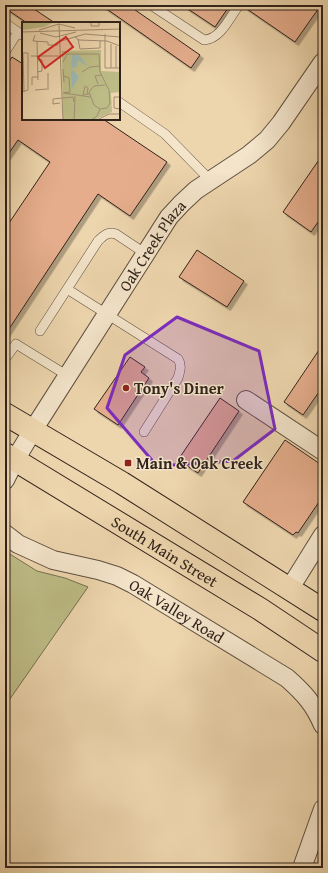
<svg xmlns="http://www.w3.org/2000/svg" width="328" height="873" viewBox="0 0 328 873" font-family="'Gentium Book Plus',serif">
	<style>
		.green { fill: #bdbc86; stroke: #767050 }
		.building { fill: #e5ad8c; stroke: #30231b; filter: url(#shadow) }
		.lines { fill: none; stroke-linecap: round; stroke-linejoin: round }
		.lane-casing { stroke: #5f5040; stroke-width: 10 }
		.street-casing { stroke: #5f5040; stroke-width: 20 }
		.highway-casing { stroke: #30231b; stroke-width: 24 }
		.lane { stroke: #f3e4ca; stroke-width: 9 }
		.street { stroke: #f3e4ca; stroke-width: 18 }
		.highway { stroke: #edd5ad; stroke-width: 22 }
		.marked { fill: #7b2cbf; fill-opacity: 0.2; stroke: #7b2cbf; stroke-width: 3; stroke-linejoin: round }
		.poi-dot { fill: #8f2418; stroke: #f3e4ca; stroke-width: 1.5 }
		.labels { text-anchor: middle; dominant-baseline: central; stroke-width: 3; stroke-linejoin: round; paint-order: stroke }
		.street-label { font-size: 16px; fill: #30231b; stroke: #f3e4ca }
		.poi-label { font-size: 16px; font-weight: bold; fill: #30231b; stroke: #f3e4ca; text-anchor: start }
		.inset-road { fill: none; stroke: #a18e73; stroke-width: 1 }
		.view { fill: #d62828; fill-opacity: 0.15; stroke: #d62828; stroke-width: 2 }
		.inset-edge { fill: none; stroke: #30231b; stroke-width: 2 }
	</style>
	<defs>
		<filter id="shadow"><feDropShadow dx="3.5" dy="3.5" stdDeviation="0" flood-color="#0004"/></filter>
	</defs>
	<rect width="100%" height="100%" fill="#edd5ad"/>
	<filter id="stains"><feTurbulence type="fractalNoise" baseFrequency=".005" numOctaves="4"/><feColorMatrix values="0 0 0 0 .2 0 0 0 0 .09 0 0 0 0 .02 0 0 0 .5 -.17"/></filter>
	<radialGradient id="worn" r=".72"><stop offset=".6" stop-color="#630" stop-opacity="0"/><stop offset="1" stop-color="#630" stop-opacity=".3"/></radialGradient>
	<path class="green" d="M5 551 37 571 65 578 88 587 5 706Z"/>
	<path class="building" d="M5 5H28L55 23H27L5 8Z
		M101 5H128L200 55 191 68Z
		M182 5H230L215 27Z
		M245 5H321L295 42 244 7Z
		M12 57 23 64V119H103L167 162 130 216 98 194 5 335V229L50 162 18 140 5 159V68Z
		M323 154V215L311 232 283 212Z
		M197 250 244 281 227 307 179 277Z
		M323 344V386L303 415 284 402Z
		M130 357 145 367 141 372 149 378 118 425 94 409Z
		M220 398 239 411 198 473 178 460Z
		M285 440 323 466V496L298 533 296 532 293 535 243 502Z"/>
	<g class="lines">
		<defs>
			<path id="lane" d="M151 5 204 40C221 39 230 17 239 5
				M5 23 22 35
				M5 52 18 32
				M119 102 165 134 211 181
				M67 289 178 359C182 365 180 371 178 378L144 432
				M40 331 98 241C103 236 108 231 116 234L146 254
				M5 359 16 344 68 376"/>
			<g id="street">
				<path d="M246 400 323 451"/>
				<path id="s1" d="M5 480 15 460 33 430 169 217 182 203 196 190 249 155 267 140 281 123 323 62"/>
				<path id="s2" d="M5 534 18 544 53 560 98 570 117 576 133 584 287 678C304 693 314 704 323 725"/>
				<path d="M290 588 323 535"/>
				<path d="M302 868 323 809"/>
			</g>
			<g id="highway">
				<path d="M5 414 122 483 323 610"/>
				<path id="s3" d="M5 454 260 609 323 651"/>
			</g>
		</defs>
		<use href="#lane" class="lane-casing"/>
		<use href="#street" class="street-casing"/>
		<use href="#highway" class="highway-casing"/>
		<use href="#lane" class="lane"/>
		<use href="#street" class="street"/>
		<use href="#highway" class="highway"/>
	</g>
	<path class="marked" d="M177 317 259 351 275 429 233 461 157 466 107 408 125 355Z"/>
	<g class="poi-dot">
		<circle cx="126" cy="388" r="4"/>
		<rect x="124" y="459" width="8" height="8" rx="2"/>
	</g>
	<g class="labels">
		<g class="street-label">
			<text stroke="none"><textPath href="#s1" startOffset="277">Oak Creek Plaza</textPath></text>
			<text stroke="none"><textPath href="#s3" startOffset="187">South Main Street</textPath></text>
			<text stroke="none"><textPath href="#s2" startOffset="190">Oak Valley Road</textPath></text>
		</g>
		<g class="poi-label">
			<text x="134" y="388">Tony's Diner</text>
			<text x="136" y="463">Main &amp; Oak Creek</text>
		</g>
	</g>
	<g transform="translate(22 22)">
		<rect width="98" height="98" fill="#edd5ad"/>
		<path d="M0 0H32L22 5 0 8ZM79 28V49L98 50V70L89 71 90 90 72 98H41L40 29Z" fill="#bdbc86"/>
		<path d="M50 33H57L66 45 56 38 55 45 49 46ZM50 47 57 55 50 67 49 50Z" fill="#9bb7b2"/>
		<path class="inset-road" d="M69 0V4H77V0M37 2 41 98M17 8 37 2 53 6M0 10 98 7M18 11 34 15 54 10M83 12V46H98M13 13 11 19 26 20V23H36M53 15 57 18 85 19 98 24M56 17 58 27 78 26V19M15 19 16 58M39 19 63 12 98 15M94 24V46M0 31H6V68L0 70M1 31 2 70M9 34H38M15 38H20V49L15 50M41 40 45 32H77L78 50 87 68 88 81 85 86 78 87 72 83 67 70 72 64 83 63M89 46V22M41 47 42 60M60 50 68 45 78 44M26 51V68M76 62 73 54 80 53M10 63V55H16M13 68 25 67M41 71 48 70 47 56 42 54M42 71 68 75M65 72 66 66 63 64 61 73 66 72H67M98 75H92V86L98 87M38 81 31 82V77L51 75 52 80M52 98 53 74M69 98 75 94 78 87M75 98 87 92H98"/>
		<path class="view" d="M44 15 51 25 23 46 16 35Z"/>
		<rect width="98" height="98" class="inset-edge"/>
	</g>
	<rect width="328" height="873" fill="none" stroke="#edd5ad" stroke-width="20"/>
	<rect x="6" y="6" width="316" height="861" fill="none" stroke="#30231b" stroke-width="2"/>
	<rect x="10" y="10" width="308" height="853" fill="none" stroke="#30231b"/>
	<rect width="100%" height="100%" filter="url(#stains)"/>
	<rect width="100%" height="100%" fill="url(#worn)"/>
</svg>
